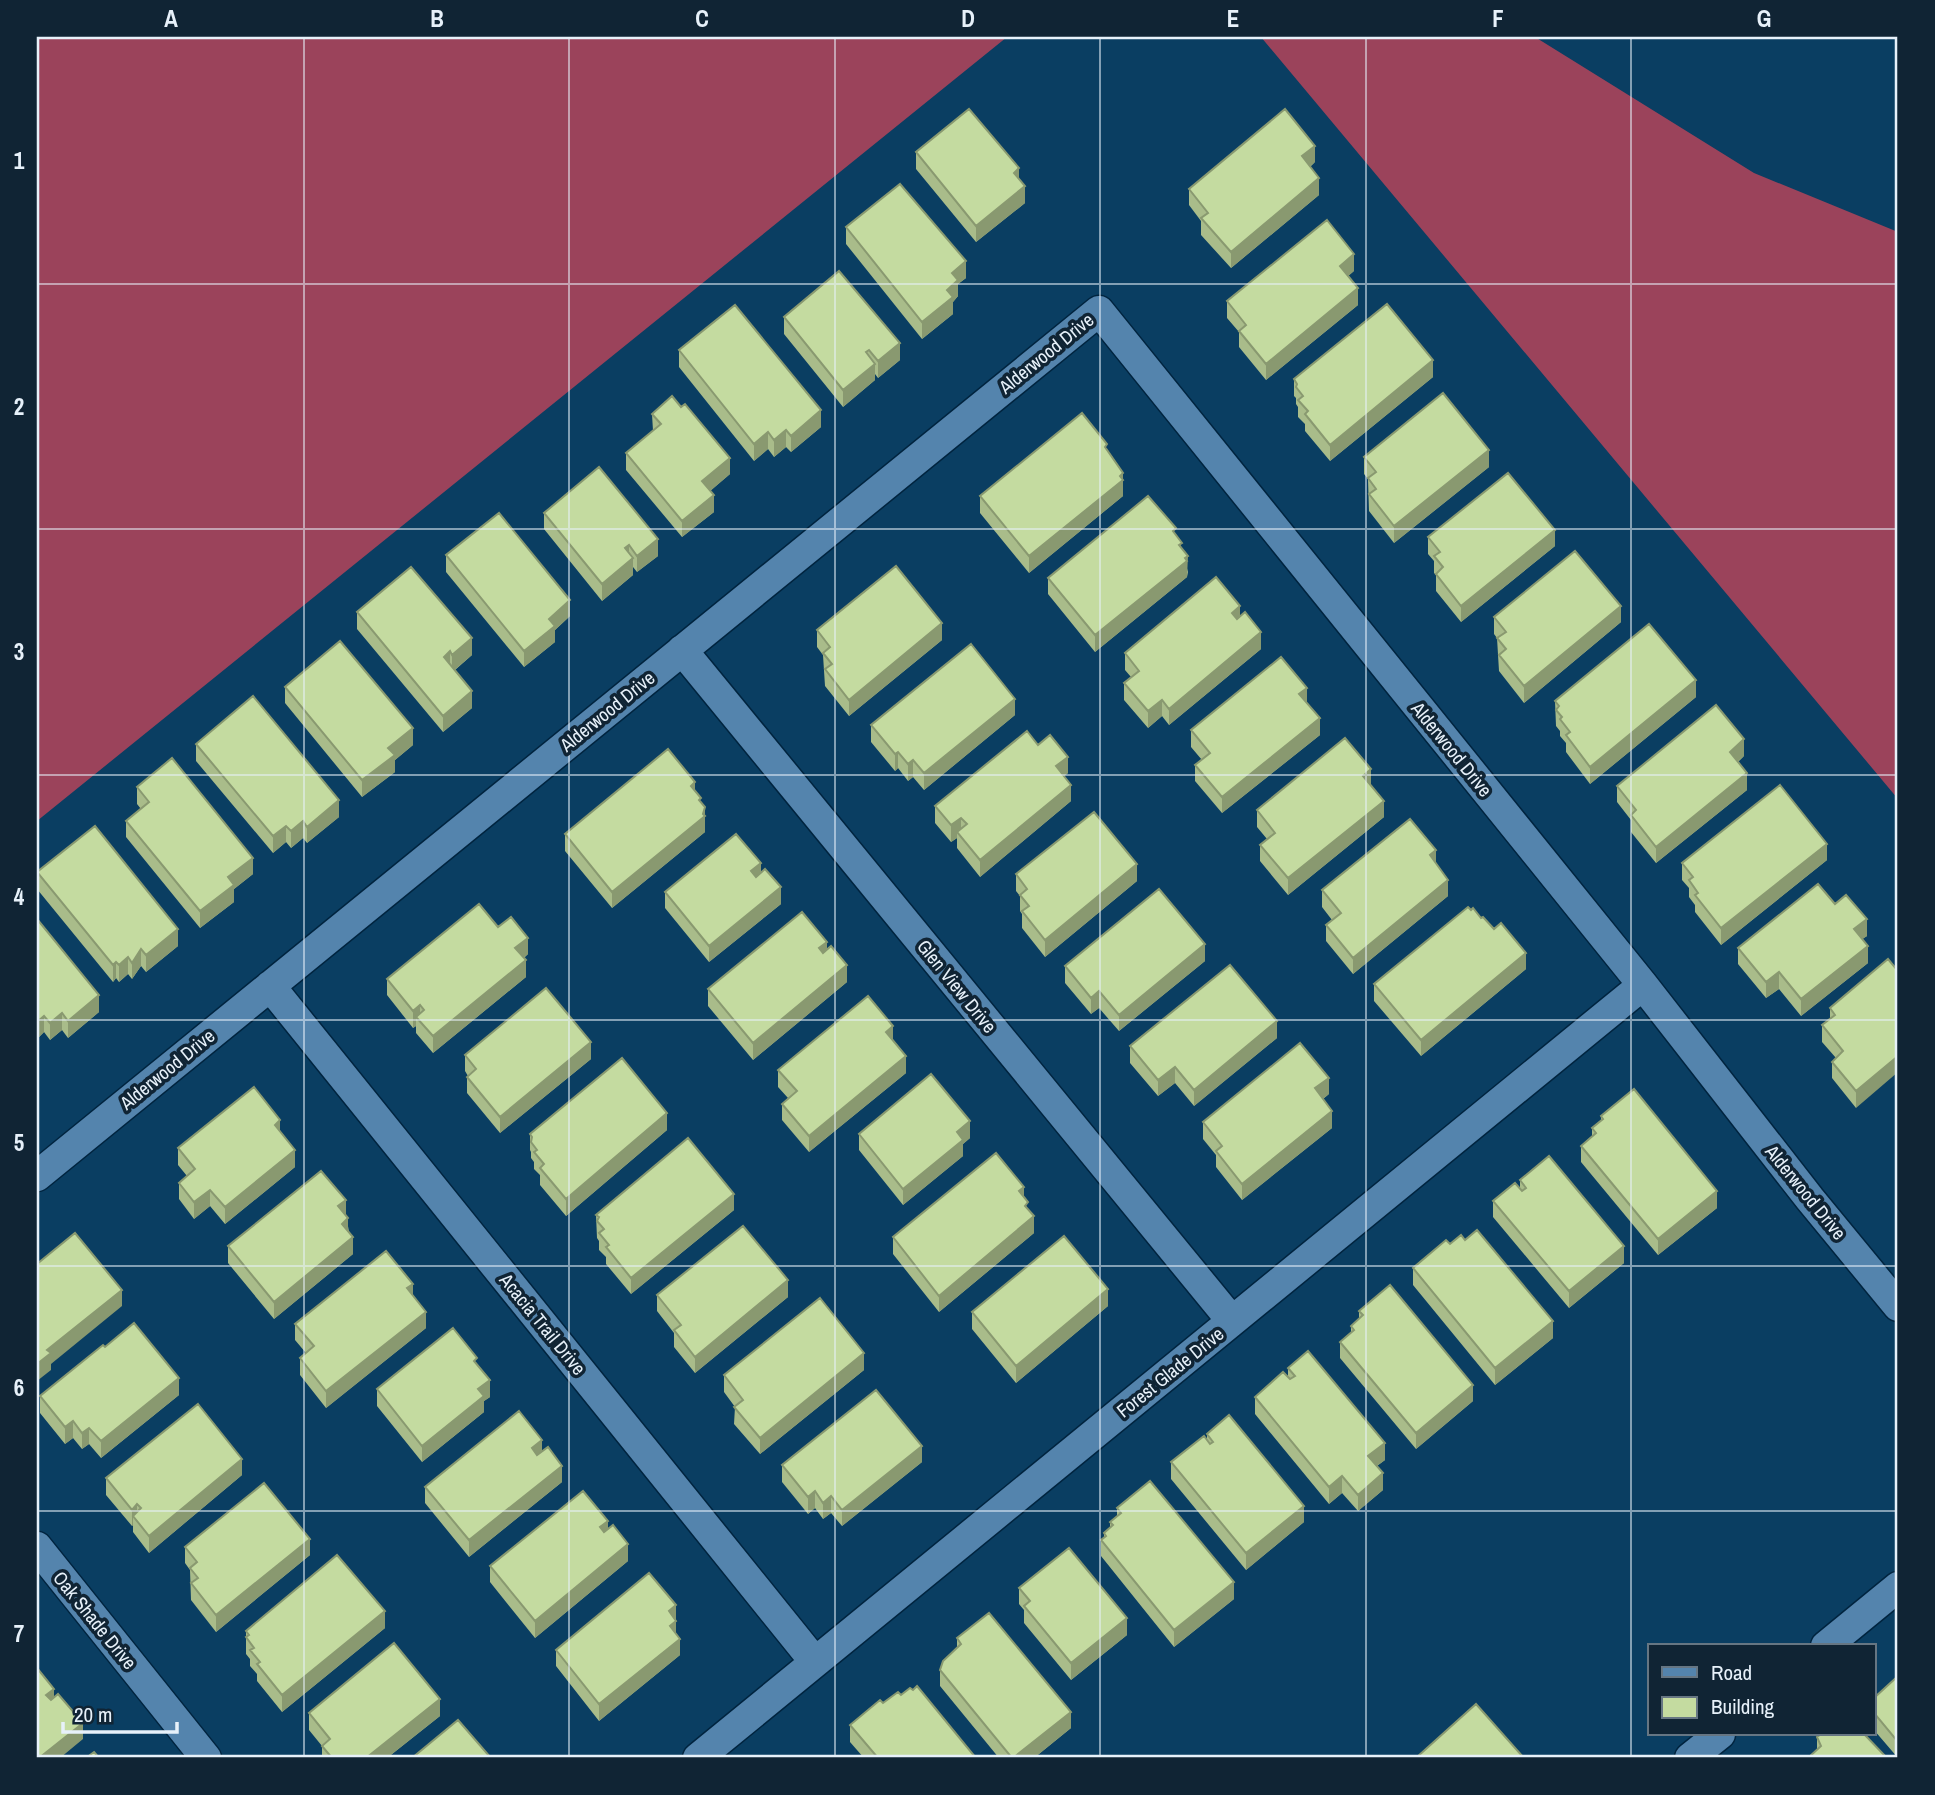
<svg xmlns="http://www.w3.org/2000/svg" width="1935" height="1795" viewBox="0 0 1935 1795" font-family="'Archivo Narrow',sans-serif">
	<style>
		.forest { fill: #9b435b }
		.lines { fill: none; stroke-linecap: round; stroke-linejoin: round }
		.street-casing { stroke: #00243f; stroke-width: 33 }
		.street { stroke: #5484ad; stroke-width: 30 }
		.wall { fill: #a9bc8a }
		.shaded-wall { fill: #899970 }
		.building { fill: #c4dba0; stroke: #899970; stroke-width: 2 }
		.grid { fill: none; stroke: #e7f1fa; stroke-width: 2; stroke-opacity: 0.55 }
		.labels { text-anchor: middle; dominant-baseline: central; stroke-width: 7; stroke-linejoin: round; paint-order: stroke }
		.street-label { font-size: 19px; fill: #e7f1fa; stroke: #102434 }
		.neatline { fill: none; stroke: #e7f1fa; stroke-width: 2.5 }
		.grid-label { font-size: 23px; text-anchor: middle; font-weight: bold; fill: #e7f1fa }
	</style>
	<rect width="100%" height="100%" fill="#0a3e62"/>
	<path class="forest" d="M37 37H1007L37 821Z
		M1261 37H1535L1754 173 1898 232V799Z"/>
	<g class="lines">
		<defs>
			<path id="street" d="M682 650 1232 1321
				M270 986 815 1662
				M37 1176 1099 311 1643 985 1810 1199 1898 1306
				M37 1547 206 1758
				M1826 1646 1898 1587
				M698 1758 1643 985
				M1690 1758 1720 1734"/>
		</defs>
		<use href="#street" class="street-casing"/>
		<use href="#street" class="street"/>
	</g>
	<path class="wall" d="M916 152 1019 180 1025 203 976 242 916 169Z
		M1315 162 1310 167 1319 195 1231 268 1201 235V221L1189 205V189Z
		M846 227 966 278 958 284V296L953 302V314L922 339 846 244Z
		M1354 271 1348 276 1358 305 1266 380 1239 347V332L1227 318V301Z
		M784 317 900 360 878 378 875 374V380L843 407 784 334Z
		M679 350 821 427 791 452 786 447 774 457 768 449 754 461 679 367Z
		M1433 377 1330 461 1305 431V424L1298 417V407L1296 404V398L1294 396V379Z
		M652 414 730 474 710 491 714 512 682 537 626 470V453L653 431Z
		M1107 450 1123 496 1029 573 980 513V496Z
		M1364 457 1489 467 1394 543 1369 511 1368 479 1364 474Z
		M544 513 658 556 637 572 633 567V575L602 601 544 529Z
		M1176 535 1182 549 1188 572 1187 577 1095 652 1048 594V578Z
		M1428 537 1555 546 1461 622 1436 591V575L1434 573V561L1428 554Z
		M446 555 570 616 555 630V642L524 667 446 572Z
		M357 612 472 655 455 670 472 708 443 732 357 629Z
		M1240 616 1261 649 1169 725 1162 716 1148 728 1124 700V683L1131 677 1125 670V653Z
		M1494 617 1621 622 1524 703 1499 671 1497 638 1494 634Z
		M817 630 942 640 849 716 825 686 823 655 817 647Z
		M285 687 413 745 395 760V772L362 797 285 703Z
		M1696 697 1590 784 1566 752V743L1560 736V731L1556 726 1555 701Z
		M1307 703 1320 735 1222 813 1195 781V765L1202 760 1191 747V730Z
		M1015 715 924 790 913 777 908 781 898 768 895 771 871 742V725Z
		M196 744 339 817 307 843 303 838 291 848 286 842 273 853 196 761Z
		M1038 745 1068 773 1064 776 1071 801 980 877 957 848V838L951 842 935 823V806Z
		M1744 756 1738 762 1747 790 1656 863 1631 832V820L1617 802V786Z
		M1371 786 1384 817 1288 895 1260 861V845L1267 839 1257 827V810Z
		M137 787 253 874 234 889V902L200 928 126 837V821L141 809 137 804Z
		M695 791 701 803 705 807V832L612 908 565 851V834Z
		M1827 860 1721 945 1695 912V905L1689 897V888L1682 880V863Z
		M1436 863 1448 896 1353 974 1326 941V925L1332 920 1322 907V890Z
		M37 872 178 946 146 972 141 966 132 979 128 974 119 982 116 978 113 982 37 889Z
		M761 873 781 904 709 962 665 908V892Z
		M1016 874 1137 881 1045 957 1022 928V914L1020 911V896L1016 891Z
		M1835 904 1867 936 1862 939 1868 963 1801 1016 1779 989 1766 998 1738 964V948Z
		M37 919 99 1012 68 1038 62 1030 50 1040 44 1032 37 1039Z
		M498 927 528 954 524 958 526 977 433 1053 416 1033V1026L413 1028 387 995V979Z
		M827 949 847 982 753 1060 708 1006V989Z
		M1888 959 1856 1108 1832 1078V1062L1836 1058 1822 1042V1025L1830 1019V1008Z
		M1205 961 1119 1031 1099 1008 1091 1014 1065 983V966Z
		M1526 969 1421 1056 1374 1001V984Z
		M1277 1038 1194 1106 1175 1083 1158 1096 1130 1063V1046Z
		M893 1041 906 1073 809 1152 782 1120V1104L788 1098 778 1087V1070Z
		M465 1055 591 1059 500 1133 467 1093V1077L468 1076 465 1071Z
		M1329 1094 1323 1099 1332 1128 1242 1200 1216 1167V1155L1203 1139V1122Z
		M1601 1116 1717 1208 1658 1255 1581 1162V1146L1592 1136V1128L1601 1121Z
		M667 1130 566 1216 540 1185V1175L534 1169V1162L531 1158V1152L530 1150V1134Z
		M280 1132 295 1167 225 1224 210 1206 194 1219 179 1199V1183L187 1176 178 1165V1148Z
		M859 1134 970 1138 963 1144V1156L903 1205 859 1150Z
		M1520 1180 1624 1263 1569 1308 1493 1217V1201L1520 1189Z
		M1024 1198 1034 1233 939 1312 893 1254V1237Z
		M734 1210 631 1294 606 1264V1257L599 1250V1241L597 1238 596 1215Z
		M346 1215 353 1254 274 1319 228 1263V1246Z
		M1465 1240 1553 1338 1495 1385 1413 1285V1268L1450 1244Z
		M413 1295 426 1328 326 1408 300 1375V1358L306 1353 295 1340V1324Z
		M657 1295 788 1297 695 1373 674 1347V1333L657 1311Z
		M1108 1306 1016 1383 972 1329V1312Z
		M1359 1311 1473 1401 1416 1449 1340 1358V1342L1351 1332V1326L1359 1319Z
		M105 1347 179 1395 101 1458 89 1444 82 1449 73 1438 65 1444 40 1413V1396Z
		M477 1364 490 1397 484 1401V1412L422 1462 377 1406V1389Z
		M1288 1368 1385 1460 1377 1466 1383 1490 1358 1511 1342 1493 1329 1504 1255 1414V1397L1288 1377Z
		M864 1370 760 1454 734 1424 735 1407 724 1392V1375Z
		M1207 1434 1304 1522 1246 1570 1171 1479V1462L1207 1440Z
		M922 1462 842 1526 831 1513 823 1519 815 1508 808 1514 782 1482V1465Z
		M242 1475 149 1553 133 1532V1525L132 1526 106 1495V1478Z
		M562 1482 469 1557 425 1503V1487Z
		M1117 1508 1234 1599 1174 1647 1101 1556V1540L1104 1537V1533L1110 1528V1522L1117 1516Z
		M608 1529 628 1561 535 1638 490 1582V1566Z
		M185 1547 310 1555 216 1632 191 1600 190 1570 185 1563Z
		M1019 1588 1127 1635 1071 1680 1024 1623V1610L1019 1604Z
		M676 1605V1634L680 1655 599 1721 556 1666V1650Z
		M385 1628 282 1712 257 1681V1674L250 1666V1659L246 1654V1631Z
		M957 1638 1071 1728 1034 1758H999L940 1686V1670L957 1648Z
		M1898 1676V1758L1874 1730V1698Z
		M901 1695 976 1758H864L850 1742V1725L883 1703Z
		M309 1713 440 1716 387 1758H322V1746L309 1730Z
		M1817 1737 1887 1758 1817 1750Z"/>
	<path class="shaded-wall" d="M1315 146V162L1302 173V156Z
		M1019 168V184L1014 173Z
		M1319 178V195L1231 268V252Z
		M1025 186V203L976 242V226Z
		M1354 254V271L1340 283V266Z
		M966 261V278L958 284V296L953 302V314L922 339V322L947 290 952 273Z
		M1358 288V305L1266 380V364Z
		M900 343V360L878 378V361Z
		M1433 360V377L1330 461V445Z
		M875 364V380L843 407V390Z
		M821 410V427L791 452V436Z
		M786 430V447L774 457V440Z
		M768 432V449L754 461V444Z
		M1489 450V467L1394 543V526Z
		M730 458V474L702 498V481Z
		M1123 473V496L1029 573V556Z
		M714 495V512L682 537V521Z
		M1555 530V546L1461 622V606Z
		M658 539V556L637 572V556Z
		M629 545V562L633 558V575L602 601V584L625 548Z
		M1188 556 1187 577 1095 652V635Z
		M570 600V616L555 630V642L524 667V651L549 619Z
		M1240 606V623L1232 613Z
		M1621 606V622L1524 703V686Z
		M942 623V640L849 716V700Z
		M1261 632V649L1169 725V709Z
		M472 638V655L452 672V655Z
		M450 651V668L444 657Z
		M1696 680V697L1590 784V767Z
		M1307 688V705L1299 694Z
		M472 691V708L443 732V716Z
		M1015 699V715L924 790V773Z
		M1162 700V716L1148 728V711Z
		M1320 718V735L1222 813V797Z
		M413 728V745L395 760V772L362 797V780L388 748Z
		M1744 739V756L1730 768V752Z
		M898 752V768L895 771V754Z
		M1068 757V773L1056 783V766Z
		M913 760V777L908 781V764Z
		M1371 769V786L1363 776Z
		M1747 773V790L1656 863V847Z
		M695 782V799L691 786Z
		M1071 785V801L980 877V860Z
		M339 800V817L307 843V827Z
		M1384 801V817L1288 895V878Z
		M705 807V832L612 908V892L703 814Z
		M961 818V834L957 832V838L951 842V825Z
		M303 821V838L291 848V831Z
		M286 826V842L273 853V836Z
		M1827 844V860L1721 945V928Z
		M1436 850V866L1430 855Z
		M253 858V874L234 889V902L200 928V911L228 877Z
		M761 863V880L751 888V871Z
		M1137 864V881L1045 957V940Z
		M1448 880V896L1353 974V958Z
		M781 887V904L709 962V946Z
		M1867 919V936L1854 945V929Z
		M178 929V946L146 972V955Z
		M528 938V954L515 964V948Z
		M827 942V959L819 948Z
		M1205 944V961L1119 1031V1015Z
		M1868 946V963L1801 1016V999Z
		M141 949V966L132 979V963Z
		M1526 953V969L1421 1056V1040Z
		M128 957V974L119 982V965Z
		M526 960V977L433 1053V1036Z
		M116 962V978L113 982V965Z
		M847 965V982L753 1060V1043Z
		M1779 972V989L1766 998V982Z
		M1099 991V1008L1091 1014V998Z
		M99 995V1012L68 1038V1021Z
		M420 1005V1022L416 1017V1026L413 1028V1011Z
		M62 1013V1030L50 1040V1023Z
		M44 1016V1032L37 1039V1022Z
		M1277 1021V1038L1194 1106V1090Z
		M893 1026V1042L886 1032Z
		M591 1042V1059L500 1133V1117Z
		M906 1056V1073L809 1152V1136Z
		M1898 1056V1072L1856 1108V1091Z
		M1175 1067V1083L1158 1096V1080Z
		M1329 1078V1094L1315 1105V1088Z
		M1332 1111V1128L1242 1200V1184Z
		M667 1113V1130L566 1216V1199Z
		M280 1120V1137L275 1125Z
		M970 1121V1138L963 1144V1156L903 1205V1189L957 1132Z
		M295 1150V1167L225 1224V1207Z
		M1024 1187V1203L1019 1191Z
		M210 1190V1206L194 1219V1202Z
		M1717 1191V1208L1658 1255V1239Z
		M734 1194V1210L631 1294V1278Z
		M346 1200V1217L338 1206Z
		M1034 1216V1233L939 1312V1296Z
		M348 1218V1235L342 1224Z
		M353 1237V1254L274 1319V1302Z
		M1624 1246V1263L1569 1308V1291Z
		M788 1280V1297L695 1373V1357Z
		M413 1284V1300L407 1288Z
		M1108 1289V1306L1016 1383V1366Z
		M122 1290V1306L51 1364V1370L37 1381V1364L47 1350Z
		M426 1312V1328L326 1408V1391Z
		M1553 1321V1338L1495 1385V1368Z
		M864 1353V1370L760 1454V1438Z
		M179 1378V1395L101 1458V1441Z
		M490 1380V1397L484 1401V1412L422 1462V1446L478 1389Z
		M1473 1385V1401L1416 1449V1433Z
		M73 1421V1438L65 1444V1427Z
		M89 1428V1444L82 1449V1433Z
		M542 1440V1457L532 1465V1448Z
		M1385 1443V1460L1368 1472V1456Z
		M922 1446V1462L842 1526V1510Z
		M242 1459V1475L149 1553V1536Z
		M562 1466V1482L469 1557V1540Z
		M1383 1473V1490L1358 1511V1495Z
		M1342 1476V1493L1329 1504V1487Z
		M815 1491V1508L808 1514V1497Z
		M831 1496V1513L823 1519V1503Z
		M137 1504V1521L133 1516V1525L132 1526V1510Z
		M1304 1506V1522L1246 1570V1553Z
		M608 1521V1538L600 1527Z
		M310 1539V1555L216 1632V1615Z
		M628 1544V1561L535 1638V1621Z
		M1234 1582V1599L1174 1647V1630Z
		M676 1605V1637L670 1643 669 1611Z
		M385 1611V1628L282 1712V1695Z
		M1127 1618V1635L1071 1680V1663Z
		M680 1639V1655L599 1721V1704Z
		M54 1689V1705L46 1695Z
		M440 1699V1716L387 1758H366Z
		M1071 1712V1728L1034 1758H1013Z
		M83 1723V1739L60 1758H39Z"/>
	<path class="building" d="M969 109 1019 168 1014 173 1025 186 976 226 916 152Z
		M1285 109 1315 146 1302 156 1319 178 1231 252 1201 218 1208 213 1189 189Z
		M900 184 966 261 952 273 958 280 947 290 953 297 922 322 846 227Z
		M1327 220 1354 254 1340 266 1358 288 1266 364 1239 331 1246 325 1227 301Z
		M839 271 900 343 878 361 869 350 866 352 875 364 843 390 784 317Z
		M1387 304 1433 360 1330 445 1305 414 1308 411 1298 400 1303 396 1296 387 1297 384 1294 379Z
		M735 305 821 410 791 436 786 430 774 440 768 432 754 444 679 350Z
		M1443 393 1489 450 1394 526 1369 494 1376 489 1368 478 1376 472 1364 457Z
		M672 396 681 407 685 404 730 458 702 481 714 495 682 521 626 453 661 424 652 414Z
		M1082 413 1107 444 1105 447 1123 473 1120 476 1123 480 1029 556 980 496Z
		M599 467 658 539 637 556 629 545 625 548 633 558 602 584 544 513Z
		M1508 473 1555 530 1461 606 1436 574 1443 567 1434 556 1440 552 1428 537Z
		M1148 496 1176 528 1173 531 1182 543 1179 545 1188 556 1185 558 1187 561 1095 635 1048 578Z
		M499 513 570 600 549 619 555 626 524 651 446 555Z
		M1575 551 1621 606 1524 686 1499 655 1506 649 1497 638 1506 632 1494 617Z
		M896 566 942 623 849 700 825 669 832 664 823 653 830 647 817 630Z
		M411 567 472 638 452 655 450 651 444 657 472 691 443 716 357 612Z
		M1216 577 1240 606 1232 613 1237 619 1245 612 1261 632 1169 709 1162 700 1148 711 1124 683 1139 671 1125 653Z
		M1649 624 1696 680 1590 767 1566 735 1570 732 1560 719 1562 717 1556 710 1559 706 1555 701Z
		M340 641 413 728 388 748 395 755 362 780 285 687Z
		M971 644 1015 699 924 773 913 760 908 764 898 752 895 754 871 725Z
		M1281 657 1307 688 1299 694 1320 718 1222 797 1195 765 1210 753 1191 730Z
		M253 696 339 800 307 827 303 821 291 831 286 826 273 836 196 744Z
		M1716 705 1744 739 1730 752 1747 773 1656 847 1631 815 1636 810 1617 786Z
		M1027 731 1038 745 1050 735 1068 757 1056 766 1071 785 980 860 957 832 967 824 961 818 951 825 935 806Z
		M1345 738 1371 769 1363 776 1384 801 1288 878 1260 845 1275 833 1257 810Z
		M668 749 695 782 691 786 701 798 699 800 705 807 703 814 705 816 612 892 565 834Z
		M172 758 253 858 228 877 234 885 200 911 126 821 149 802 137 787Z
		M1780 785 1827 844 1721 928 1695 895 1698 893 1689 880 1693 877 1682 863Z
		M1094 812 1137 864 1045 940 1022 911 1029 906 1020 895 1027 889 1016 874Z
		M1410 819 1436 850 1430 855 1448 880 1353 958 1326 925 1341 913 1322 890Z
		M95 826 178 929 146 955 141 949 132 963 128 957 119 965 116 962 113 965 37 872Z
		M736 834 761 863 751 871 756 877 765 869 781 887 709 946 665 892Z
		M1818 884 1835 904 1846 895 1867 919 1854 929 1868 946 1801 999 1779 972 1766 982 1738 948Z
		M1159 889 1205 944 1119 1015 1099 991 1091 998 1065 966Z
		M479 904 498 927 511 917 528 938 515 948 526 960 433 1036 416 1017 424 1010 420 1005 413 1011 387 979Z
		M1468 907 1471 910 1473 908 1481 918 1483 917 1494 929 1501 923 1526 953 1421 1040 1374 984Z
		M802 912 827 942 819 948 823 953 831 946 847 965 753 1043 708 989Z
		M37 919 99 995 68 1021 62 1013 50 1023 44 1016 37 1022Z
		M1888 959 1898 971V1056L1856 1091 1832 1062 1843 1051 1822 1025 1835 1015 1830 1008Z
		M1230 965 1277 1021 1194 1090 1175 1067 1158 1080 1130 1046Z
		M546 988 591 1042 500 1117 467 1077 476 1069 465 1055Z
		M868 996 893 1026 886 1032 906 1056 809 1136 782 1104 797 1091 778 1070Z
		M1300 1043 1329 1078 1315 1088 1332 1111 1242 1184 1216 1151 1222 1146 1203 1122Z
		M622 1058 667 1113 566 1199 540 1168 544 1164 534 1152 537 1150 531 1142 532 1137 530 1134Z
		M931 1074 970 1121 957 1132 963 1140 903 1189 859 1134Z
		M254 1087 280 1120 275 1125 295 1150 225 1207 210 1190 194 1202 179 1183 195 1169 178 1148Z
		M1634 1089 1717 1191 1658 1239 1581 1146 1596 1133 1592 1128 1603 1119 1601 1116Z
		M688 1138 734 1194 631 1278 606 1247 609 1245 599 1233 604 1229 597 1221 599 1217 596 1215Z
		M996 1153 1024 1187 1019 1191 1028 1202 1025 1206 1034 1216 939 1296 893 1237Z
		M1549 1156 1624 1246 1569 1291 1493 1201 1515 1183 1522 1191 1526 1188 1520 1180Z
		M321 1171 346 1200 338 1206 348 1218 342 1224 353 1237 274 1302 228 1246Z
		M743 1226 788 1280 695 1357 674 1330 681 1325 657 1295Z
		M1477 1230 1553 1321 1495 1368 1413 1268 1446 1240 1450 1244 1461 1235 1465 1240Z
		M75 1233 122 1290 47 1350 51 1353 37 1364V1264Z
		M1064 1236 1108 1289 1016 1366 972 1312Z
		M386 1251 413 1284 407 1288 426 1312 326 1391 300 1358 314 1346 295 1324Z
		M1390 1285 1473 1385 1416 1433 1340 1342 1354 1330 1351 1326 1363 1315 1359 1311Z
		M820 1298 864 1353 760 1438 734 1407 743 1400 724 1375Z
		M134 1323 179 1378 101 1441 89 1428 82 1433 73 1421 65 1427 40 1396 103 1345 105 1347Z
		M453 1328 477 1358 474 1361 490 1380 478 1389 484 1396 422 1446 377 1389Z
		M1308 1351 1385 1443 1368 1456 1383 1473 1358 1495 1342 1476 1329 1487 1255 1397 1283 1372 1290 1379 1295 1376 1288 1368Z
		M876 1390 922 1446 842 1510 831 1496 823 1503 815 1491 808 1497 782 1465Z
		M198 1404 242 1459 149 1536 133 1516 141 1508 137 1504 132 1510 106 1478Z
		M519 1411 542 1440 532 1448 537 1455 548 1447 562 1466 469 1540 425 1487Z
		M1229 1415 1304 1506 1246 1553 1171 1462 1204 1436 1210 1444 1213 1442 1207 1434Z
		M1150 1481 1234 1582 1174 1630 1101 1540 1106 1536 1104 1533 1113 1525 1110 1522 1121 1513 1117 1508Z
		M264 1483 310 1539 216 1615 191 1583 198 1578 190 1568 197 1562 185 1547Z
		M583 1491 608 1521 600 1527 604 1532 613 1525 628 1544 535 1621 490 1566Z
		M1069 1548 1127 1618 1071 1663 1024 1606 1030 1601 1019 1588Z
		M337 1555 385 1611 282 1695 257 1664 260 1662 250 1650 254 1648 246 1637 249 1635 246 1631Z
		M649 1573 676 1605 669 1611 676 1621 670 1626 680 1639 599 1704 556 1650Z
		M989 1613 1071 1712 1013 1758H1012L940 1670 943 1661 961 1644 957 1638Z
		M394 1643 440 1699 366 1758H332L322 1746 330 1739 309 1713Z
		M37 1668 54 1689 46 1695 51 1700 58 1694 83 1723 39 1758H37Z
		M1898 1676V1742L1874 1713V1698Z
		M917 1686 976 1758H878L850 1725 880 1700 883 1703 898 1692 901 1695 910 1688 913 1690Z
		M1476 1704 1524 1758H1418L1417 1757Z
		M458 1720 491 1758H412Z
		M1821 1734H1864L1887 1758H1808L1821 1746 1817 1737Z
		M94 1752 99 1758H86Z"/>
	<path class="grid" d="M304 37V1758M569 37V1758M835 37V1758M1100 37V1758M1366 37V1758M1631 37V1758M37 284H1898M37 529H1898M37 775H1898M37 1020H1898M37 1266H1898M37 1511H1898"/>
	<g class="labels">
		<g class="street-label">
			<text transform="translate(1046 353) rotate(-39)">Alderwood Drive</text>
			<text transform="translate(607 711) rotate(-39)">Alderwood Drive</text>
			<text transform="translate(1452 749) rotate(51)">Alderwood Drive</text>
			<text transform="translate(957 986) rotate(51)">Glen View Drive</text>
			<text transform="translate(167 1069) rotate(-39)">Alderwood Drive</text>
			<text transform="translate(1806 1192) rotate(51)">Alderwood Drive</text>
			<text transform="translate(543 1324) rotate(51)">Acacia Trail Drive</text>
			<text transform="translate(1170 1372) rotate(-39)">Forest Glade Drive</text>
			<text transform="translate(95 1620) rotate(51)">Oak Shade Drive</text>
		</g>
	</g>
	<rect width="1935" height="1795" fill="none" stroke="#102434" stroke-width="77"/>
	<rect x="1648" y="1644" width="228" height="91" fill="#102434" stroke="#667683" stroke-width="2"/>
	<rect x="1662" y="1667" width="35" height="10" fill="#5484ad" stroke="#667683" stroke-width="2"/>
	<text x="1711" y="1680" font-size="21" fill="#e7f1fa">Road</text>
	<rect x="1662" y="1697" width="35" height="21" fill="#c4dba0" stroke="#667683" stroke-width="2"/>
	<text x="1711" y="1714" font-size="21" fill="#e7f1fa">Building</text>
	<path d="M63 1722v10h114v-10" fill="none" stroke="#e7f1fa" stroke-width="3.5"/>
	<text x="74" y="1722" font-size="21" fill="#e7f1fa" stroke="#102434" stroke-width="5" paint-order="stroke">20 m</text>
	<rect x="38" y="38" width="1858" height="1718" class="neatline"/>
	<g class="grid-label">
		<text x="171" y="27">A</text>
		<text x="437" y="27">B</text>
		<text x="702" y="27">C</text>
		<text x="968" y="27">D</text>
		<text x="1233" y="27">E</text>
		<text x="1498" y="27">F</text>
		<text x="1764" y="27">G</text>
		<text x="19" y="169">1</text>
		<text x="19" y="415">2</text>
		<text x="19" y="660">3</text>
		<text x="19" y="905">4</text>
		<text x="19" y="1151">5</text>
		<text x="19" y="1396">6</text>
		<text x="19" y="1642">7</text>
	</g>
</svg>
